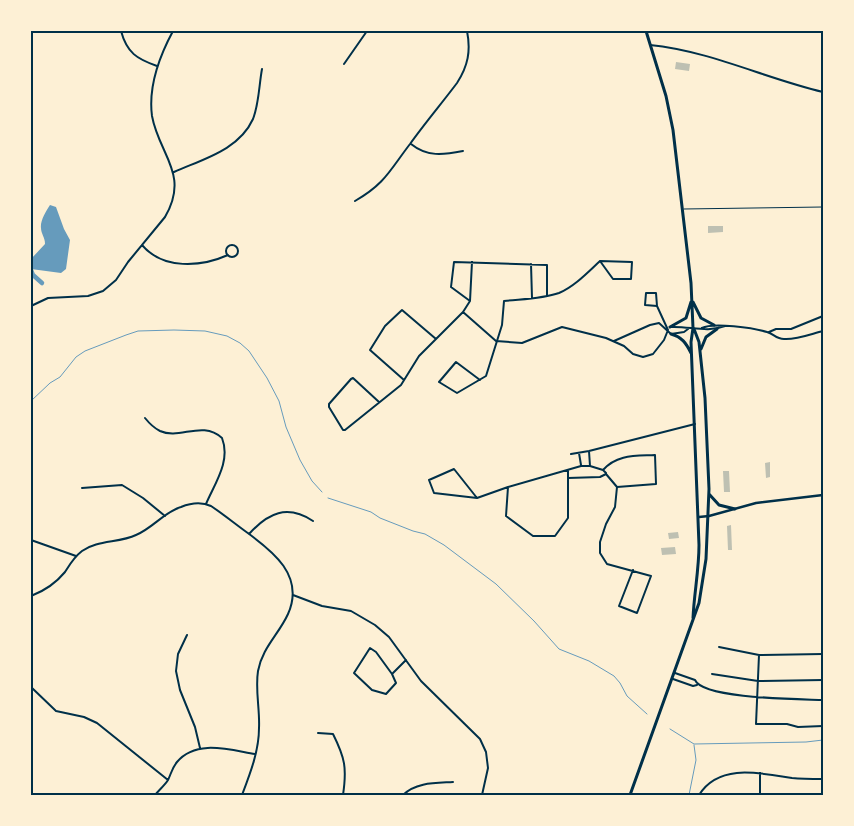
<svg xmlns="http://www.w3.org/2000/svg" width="854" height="826" viewBox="0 0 854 826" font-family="Manrope,sans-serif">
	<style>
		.water { fill: #669bbc }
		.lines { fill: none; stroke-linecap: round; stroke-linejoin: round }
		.stream { stroke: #669bbc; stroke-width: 1 }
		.canal { stroke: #669bbc; stroke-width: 4.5 }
		.building { fill: #bec0b2 }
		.service { stroke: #003049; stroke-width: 1 }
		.minor { stroke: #003049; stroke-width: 2 }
		.tertiary { stroke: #003049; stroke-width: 2.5 }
		.primary { stroke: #003049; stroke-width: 3 }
		.neatline { fill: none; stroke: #003049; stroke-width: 2 }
	</style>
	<rect width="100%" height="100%" fill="#fdf0d5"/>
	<path class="water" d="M50 205 56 207 64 229 70 240 66 269 61 273 31 269V259L45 244C45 237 41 234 41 228 40 221 46 211 50 205Z"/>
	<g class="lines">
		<path class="stream" d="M31 401 50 383 60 377 76 357 85 351 126 335 138 331 174 330 205 331 227 336 240 343 249 351 267 378 279 401 286 427 300 460 312 481 322 492
			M328 498 371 512 380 518 413 531 425 534 444 545 496 584 534 621 559 649 589 661 614 676 620 683 627 696 647 714
			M670 729 694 744 806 742 823 740
			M689 795 696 760 694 745"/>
		<path class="canal" d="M31 270 33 275 42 283"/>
	</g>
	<path class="building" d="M676 62 690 64 689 71 675 69Z
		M708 226H723V232L708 233Z
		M770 462V477L766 478 765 463Z
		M723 471H729L730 492H724Z
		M731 525 732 550H728L727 526Z
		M678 532 679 538 669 539 668 533Z
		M675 547 676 554 662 555 661 548Z"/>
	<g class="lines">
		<path class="service" d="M684 209 823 207"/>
		<path class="minor" d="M121 31C127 53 137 59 157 66
			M650 45C710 51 764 78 823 92
			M344 64 367 31
			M411 144C427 157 443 155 463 151
			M174 172C203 159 239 150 253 119 259 104 259 85 262 69
			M355 201C385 184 390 170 410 144 425 123 442 103 457 83 468 66 471 51 467 31
			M142 245C163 270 201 267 228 255
			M226 251a6 6 0 1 1 12 0a6 6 0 1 1-12 0Z
			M531 264 532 298
			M470 301 451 287 454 262 547 265V296
			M31 306 48 298 88 296 103 291 116 280 128 262 165 217C190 174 159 155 152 116 148 86 159 57 173 31
			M463 312 496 341 522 343 562 327 606 338 624 346 633 354 643 357 653 354 664 340 668 330 657 306 645 305 646 293H656L657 306
			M671 327C690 326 707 333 725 326
			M702 328C713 322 754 328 767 332 774 334 776 339 784 339 796 340 811 334 823 331
			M769 332 776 329H791L823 316
			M614 341 650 325 659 323 671 334 684 332 688 329
			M404 380 370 350 385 326 402 310 436 339
			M480 380 456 362 439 382 457 393 486 376 502 325 504 301C522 299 542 299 559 293 575 286 588 272 600 261L632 262 631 279H613L600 261
			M379 402 353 378 351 379 329 404V407L343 430H345L401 385 419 356 463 312 470 301 472 262
			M145 418C149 423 154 428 160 431 180 440 202 420 222 438 231 461 215 483 206 504
			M589 451 590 466
			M579 453 581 465
			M571 454 589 451 695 424
			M603 470C617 454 636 456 655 455L656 484 617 487
			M568 478 600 477 606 474 617 487 615 507 606 524 600 542V553L607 564 651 576 637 613 619 606 633 570
			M508 487 506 516 533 536H555L568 518V470
			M82 488 122 485 143 498 165 516
			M477 498 454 469 429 480 434 493 477 498 508 487 581 466H590L603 470 606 473
			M249 534C268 513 287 504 313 521
			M31 540 76 556
			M293 595 322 606 351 611 375 625 389 637 421 681 480 739 486 752 488 768 482 795
			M31 596C44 591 56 583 65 572 70 564 74 557 82 551 97 540 119 543 136 535 153 528 164 512 181 507 191 503 202 502 211 506 223 514 234 523 245 531 273 551 305 576 288 614 279 634 262 648 258 671 255 690 260 709 259 728 259 751 250 774 242 795
			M187 635 178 654 176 671 180 690 195 727 200 748
			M719 647 759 655
			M823 654 759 655 756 724H787L798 727 823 726
			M675 673 695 680C703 699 801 699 823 700
			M392 674 396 683 386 694 372 690 354 673 370 648 376 652 392 674 406 660
			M712 674 758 681 823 680
			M673 679 693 686 697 685
			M31 687 56 711 84 717 97 723 168 780
			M318 733 333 734C345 758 347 768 343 795
			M155 795C159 790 165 785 168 780 171 774 172 768 177 762 196 739 230 750 255 754
			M403 795C416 782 436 783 453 782
			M699 795C719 763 760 773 792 778 802 779 812 779 823 779
			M760 795V773"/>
		<path class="tertiary" d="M699 517 709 516 756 503 823 495"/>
		<path class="primary" d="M646 31 666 96 673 130 691 283 693 328 691 342 699 545C699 570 694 594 693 618
			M693 302 701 318 714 325
			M670 327 686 318 691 302
			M671 334C682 337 686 343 691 353
			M701 349 706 337 717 329
			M709 494 719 505 735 509
			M630 795 699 603 706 559 709 489 705 398 699 342 694 329"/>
	</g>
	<rect width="854" height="826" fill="none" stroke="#fdf0d5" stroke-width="65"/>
	<rect x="32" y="32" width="790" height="762" class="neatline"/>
</svg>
